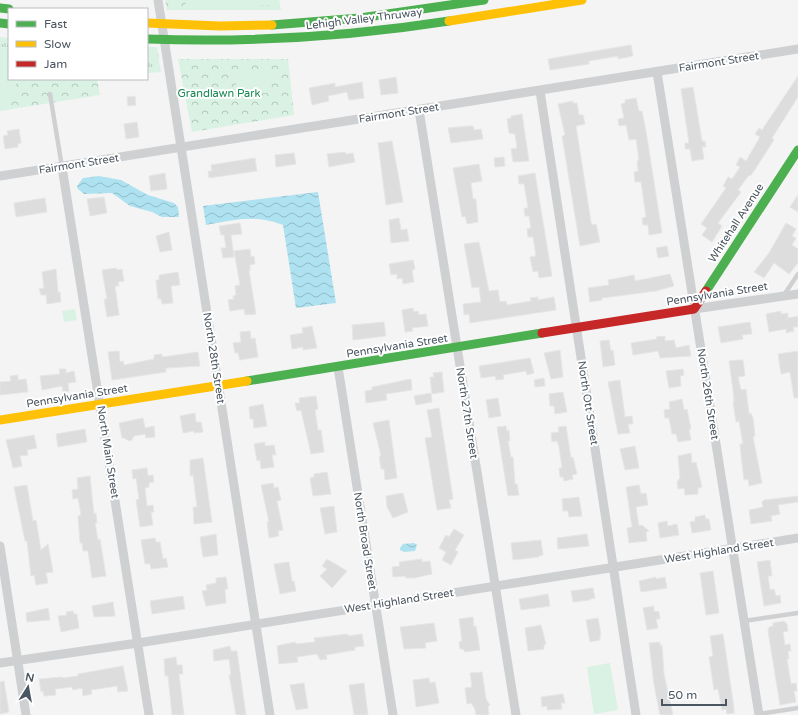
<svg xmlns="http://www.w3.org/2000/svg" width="798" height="715" viewBox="0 0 798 715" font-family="'Varela Round',sans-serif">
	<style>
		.grass { fill: url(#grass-tufts) }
		.park { fill: url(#park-crowns) }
		.garden { fill: #d9f2e3 }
		.water { fill: url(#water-waves) }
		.building { fill: #ddddde; stroke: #e5e6e7 }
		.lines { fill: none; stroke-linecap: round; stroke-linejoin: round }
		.lane { stroke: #ced0d2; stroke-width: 4.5 }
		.street { stroke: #ced0d2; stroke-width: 9 }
		.fast { stroke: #4caf50; stroke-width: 9 }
		.slow { stroke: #ffc107; stroke-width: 9 }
		.jam { stroke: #c62828; stroke-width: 9 }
		.labels { text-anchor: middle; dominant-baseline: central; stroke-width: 4; stroke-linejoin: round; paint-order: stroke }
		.street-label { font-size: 11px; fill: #4a5661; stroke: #fff }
		.park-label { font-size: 11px; fill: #17864f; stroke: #fff }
	</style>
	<defs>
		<pattern id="grass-tufts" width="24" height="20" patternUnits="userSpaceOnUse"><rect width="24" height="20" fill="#d9f2e3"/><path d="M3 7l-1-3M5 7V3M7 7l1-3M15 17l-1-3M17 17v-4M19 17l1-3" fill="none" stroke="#b2c7bb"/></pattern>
		<pattern id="park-crowns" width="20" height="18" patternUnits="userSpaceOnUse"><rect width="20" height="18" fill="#d9f2e3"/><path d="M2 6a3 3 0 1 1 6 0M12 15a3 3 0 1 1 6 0" fill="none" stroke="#b2c7bb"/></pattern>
		<pattern id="water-waves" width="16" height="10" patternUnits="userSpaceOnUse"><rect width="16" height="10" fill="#aee2f0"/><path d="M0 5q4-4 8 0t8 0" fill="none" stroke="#90bac6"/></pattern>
	</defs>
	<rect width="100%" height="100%" fill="#f4f4f4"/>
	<path class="grass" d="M0 37 9 38V47L0 48Z
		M147 47H157L161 72 147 73Z"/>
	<path class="park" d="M165 0H279L281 10H167Z
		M9 47V79H97L100 95 0 111V48Z
		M178 59H288L294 115 192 132Z"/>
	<path class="garden" d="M184 0H279L280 5 193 7 187 6Z
		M9 51V79H15L18 98 0 101V53Z
		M236 73H270V93H236Z
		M75 309 77 320 64 322 62 311Z
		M610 663 618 710 594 714 587 667Z"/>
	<path class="water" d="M99 176 121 180 148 195 174 203 178 207 179 217H162L152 212 130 206 112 193 84 194 78 189 77 186 83 178Z
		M318 192 336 303 296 308 283 225C255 214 235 220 206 225L203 206Z
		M414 543 417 545 415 551 404 552 400 550V548L403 544Z"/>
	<path class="building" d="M631 45 633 56 618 59V56L589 61V64L550 70 548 59Z
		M798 76V97L772 138 774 140 754 171 750 176 749 175 738 190 741 192 718 223 722 226 712 242 702 235 707 228 701 224 726 188 723 186 728 177 732 179 740 167 736 165 740 157 746 161 760 137 755 134 759 128 762 130Z
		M396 77 398 93 381 95 379 80Z
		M362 82 364 98 349 100 347 92 328 96 329 101 312 105 309 88 335 83V87Z
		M693 87 702 141H705L706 147H702L704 159 692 161 690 149H685V143H689L681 89Z
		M135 96 136 105 128 106 127 97Z
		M636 98 639 111H642L646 131 662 233 649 235 648 225H643L642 218 646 217 641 182H635L634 172 638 171 637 161 639 160 636 139 629 140 626 125 619 126 618 119 624 118 621 104 625 103V100Z
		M573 101V103H577L579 115H583L585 124 576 126 591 222 592 225 596 224 600 242 580 246 562 136 565 135 558 104Z
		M522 114 529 161 513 162 511 149 517 148 515 134 509 133 507 119 511 118V116Z
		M137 122 139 137 126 139 124 124Z
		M468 126H473L474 130 481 129 483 139 451 143 448 128Z
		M19 129 21 143 18 144V147L5 149 3 136 8 135 7 131Z
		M392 141 403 202 386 205 378 143Z
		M345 152 346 154 353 153 355 162 329 167 327 154Z
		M294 153 296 164 276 167 275 155Z
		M504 157 505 166 495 167 494 158Z
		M255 158 257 171 209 178 208 171H212L211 165Z
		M479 164 482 181 471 183 473 199H476L478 222 467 224 465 216 462 217 453 168Z
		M165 173 167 189 151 191 149 176Z
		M535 173 552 276 539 278 538 271 533 272 530 257 536 256 533 237H528L527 229 531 228 529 216H525L524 208H528L524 184H519L518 176Z
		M798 195V212L790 207Z
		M104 197 107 213 90 216 87 199Z
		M45 198 47 212 16 217 14 203Z
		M399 218 401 230 407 229 409 241 391 243 389 220Z
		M240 223 242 234 231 235 234 257 223 258 221 248H226L224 235H221L219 226Z
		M786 223 796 229 792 236 796 238 792 245 798 249V263L789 274 774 263 764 278 754 272 769 253Z
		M169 232 172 250 160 252 156 236Z
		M479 242 489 291 498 290 500 302 506 301 507 305 531 301 530 298 538 297V300L554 297 556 310 470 323 469 314 464 315 463 304 481 302 479 287 472 288 464 244Z
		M667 246 669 256 658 258 656 248Z
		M250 249 251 257 254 256 255 264 250 265V271H249L256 314 245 315 244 309 230 311 228 300 234 299 233 296 236 295 235 286 240 285 234 251Z
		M413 260 415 269 412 270 414 282 403 284 402 278 397 279V274L391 275 389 264Z
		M116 268 117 270 122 269 124 281 118 282 119 286H115L119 315 107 317 104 299H107L102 270Z
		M56 269 58 292H60L61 302 47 304 46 295H41L39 289 44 288 42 272Z
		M178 272 180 285 171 286 173 303 162 304 161 299H158L156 280H159V275Z
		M670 274 674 286 656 291 602 298V300L590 302 588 288 609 285 608 280 634 275 635 281Z
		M413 308 414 312 418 311 419 315 426 314 428 326 412 328 413 331 405 332 402 310Z
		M781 311V314L788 313V318L798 316V327H793L794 331 786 333V329L769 332 766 314Z
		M384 322 386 336 353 340 352 325Z
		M750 322 752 334 742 335 743 339 721 343 718 327Z
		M312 326 317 348 303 350V347L292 349 290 335 303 333 302 328Z
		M250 331 251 339 255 338 258 357 240 360 238 353H235L233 343 241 342 240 332Z
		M665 336V341L674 340 676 348 689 345 691 356 660 358 658 351 633 355 631 343 657 339 656 337Z
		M609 340 611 351 613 350 615 365 603 367 600 341Z
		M560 350 563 377 551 379 544 353Z
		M119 351 120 362 123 361 124 365 154 359V355L162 354V357L198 352 200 366 166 368V372L112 380 108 352Z
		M798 351V398H794L790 372 781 374 778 354Z
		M530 358 534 373 527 375 526 371 503 375 504 379 496 380 495 376 481 378 479 366Z
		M737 360H743L745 376 738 377 741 390 746 389 749 414 751 413 753 418 755 436 753 437 762 483 749 486 748 479 744 480 741 455 740 444H743L739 421 736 422 733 402 734 401 733 390 729 361Z
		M59 369H66V373L74 371 76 382 68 383 69 391 63 392 62 386 42 390 40 376 60 374Z
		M683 369 684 375 680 376 681 386 669 388 666 371Z
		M442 372 444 392 432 394 430 377H434L433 373Z
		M18 375V380L26 379 28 392 0 395V382L11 381 10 376Z
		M544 378 545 386 535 387 534 380Z
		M411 379 412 390 386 394 387 400 366 403 365 391 372 390V387Z
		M620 380 625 417 632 416 633 424H628L630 433 618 434 608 382Z
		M563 392 567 412 555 414 554 406H550L549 394Z
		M431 393 432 402 416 405 414 396Z
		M316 396 318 409 315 410 318 430H321L324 452 311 454 301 410 297 411 295 403H300L299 398Z
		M498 398 501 416 489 418 486 400Z
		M682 399 684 410 687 409 691 429 689 430 691 440 678 442 676 434H672L669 418H665L664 410 670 409 669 402Z
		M263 404 267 426 254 428 253 419H250L249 407Z
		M439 408 453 499 449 500 451 508 437 510 425 438 432 437 427 410Z
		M195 413 196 422H201L203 432 194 433V431L183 433 180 416Z
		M143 418 145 428 154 426 155 437 146 438 145 434 134 436 132 440 129 441 124 438H122L119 423Z
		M389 420 397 478 385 480 384 469H381L379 456H381L373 423Z
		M506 426 507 431 509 430 510 441H508L511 457H513L515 484H517L519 495 508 496 497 427Z
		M566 426 571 458 573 457 577 474 572 475 573 479 564 481 563 477H560L559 468H562L559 447 557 441 552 442 551 433 559 432 558 427Z
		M85 429 87 442 58 447 56 434Z
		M34 435 37 448 27 450 28 455 20 456 22 466 13 468 6 440Z
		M265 442V446L274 445 276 455H272L274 467 261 469 260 460 257 461 254 444Z
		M635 446 639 468 625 470 620 449Z
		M691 453 692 463 696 462 702 487 698 488V494L685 495 684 488 678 489 677 482 680 478 678 456Z
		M203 458 212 522 194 524 193 507H197L193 475 190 476V460Z
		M147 468 148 476 153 475 154 482 149 483V487L145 488 147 506 153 505 154 512H151L153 525 140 527 136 500 139 499 136 478 133 479 132 470Z
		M327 472 331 494 313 496 310 478 314 477V474Z
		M90 476 94 514 96 513 97 523H95L98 540 100 539 106 576 92 578 88 551H83L82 543H80L78 516 81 515 78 498 73 499 72 490 78 489 77 478Z
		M273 483 274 488 278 487 281 500 277 501 283 530 278 531 279 536 269 538 267 522H269L261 485Z
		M27 485 33 521 36 520 41 550 48 544 53 572 46 573 48 583 36 585 34 575 31 576 27 541H25L14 487Z
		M639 485 641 494 646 493 648 505 636 507 639 526 642 525 649 531 646 532 647 541 629 543 627 528 632 527 626 487Z
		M403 493 408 512 393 518 387 507 386 496Z
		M798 496V502L778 505 780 514 771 516 772 521 751 524 749 510 763 507 762 502 764 500Z
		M579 497 582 516 569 517 568 511H563L562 499Z
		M334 506 337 532 325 534 320 508Z
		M705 515 706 519H709L711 530 692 533 690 522 695 521V517Z
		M667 521 668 526 677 524 679 535 660 538 658 523Z
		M454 529 464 535 455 550 458 552 451 565 442 560 446 552 439 548 446 535 449 537Z
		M216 534 218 555 203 557 200 537Z
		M587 534 589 546 558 549 557 538Z
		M155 538 156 542H160L163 559 166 558 168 567 151 569 150 564H145L141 540Z
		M541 540 543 555 539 556V557L513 560 511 543Z
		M327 559 347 571 332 588 320 576 327 569 322 566Z
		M422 559V562L430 561 432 574 414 578H406L405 576 393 577 392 567 400 566 399 562Z
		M770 560 772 576H768L770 590 774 589 776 596 780 595 781 603 764 606 757 562Z
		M289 562 292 581H294L296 591 280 594 274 564Z
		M713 571 719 613 706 615 700 573Z
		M226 577 228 589H225L226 603 206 606 202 591 207 590 206 585 216 583V578Z
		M656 577V579L665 577 667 588 641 592 639 581Z
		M593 588 595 598 590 599V600L573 602 571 591Z
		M548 594 550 606 521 610 519 599Z
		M183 596 185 609 152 614 150 601Z
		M113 602 115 616 94 617 92 606Z
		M654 606V611L659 612 660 619H656L658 628 647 630 643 608Z
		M48 608 50 620 27 622 26 613Z
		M73 611 74 614H77L79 628 61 632 58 616 67 615 66 612Z
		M473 617 474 627 476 626 480 650 465 652 463 649H460L459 642 462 641 459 619Z
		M598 618 601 635H600V640L590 642 586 620Z
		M784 621 787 624 788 631 783 632 785 645 790 644 791 651H788L789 659H787L791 684 796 683 797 691H794L796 702 780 705 768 631 769 627 773 626V623Z
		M434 623 437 641 425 643 426 648 404 649 400 627Z
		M541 625 546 644 544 645V649L528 651 525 628Z
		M348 634V636L362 634 364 646 355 647V650L326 655 327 659 320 660 317 654 297 657 298 662 279 664 277 646 295 642 296 644 315 642 314 638Z
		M723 634 734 708V713L727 714 726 709 722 710 718 689 714 690 709 657 713 656 710 636Z
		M660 642V646L662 645 664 674 673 715H660L654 685 649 643Z
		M230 646 231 651H237L246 715H236L229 675H231L229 659 214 661 213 650Z
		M176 657 177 665H182L183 674H179L184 715H172L168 676H165L164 659Z
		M123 666 128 691 118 692 117 686 91 690 92 694 83 696 82 688 73 690 72 687 55 689 56 695 44 696 43 691 41 692 39 679 62 677 63 678 78 676V674Z
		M482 672 486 699 490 705 488 707 489 715H476L475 709 471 703 467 704 465 688 472 687 470 673Z
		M429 678 430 683 435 682 439 703 416 707 413 680Z
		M4 681 9 712 0 714V682Z
		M304 683 308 708 296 710 290 685Z
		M364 683 368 715H354L349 685Z
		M563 694 565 703H561L562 709 547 710V706L542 707 541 697Z"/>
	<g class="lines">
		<path class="lane" d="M50 94 62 167
			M784 295 798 274
			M744 621 798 613
			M759 714 798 708"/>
		<path class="street" d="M158 0 270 715
			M657 72 759 715
			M540 91 636 715
			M419 110 516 715
			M62 167 149 715
			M0 176 798 49
			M694 309 798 294
			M338 367 393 715
			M0 546 26 715
			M0 663 138 643 798 538"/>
		<path class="fast" d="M0 8 9 9
			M0 23 9 24
			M272 25 360 18 484 0
			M147 39C251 43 346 37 449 21
			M706 291 798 150
			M247 381 542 333"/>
		<path class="slow" d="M449 21 582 0
			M147 23 220 26 272 25
			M0 420 247 381"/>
		<path class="jam" d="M542 333 694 309 706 291"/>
	</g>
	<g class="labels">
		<g class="street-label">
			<text transform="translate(364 19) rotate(-7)">Lehigh Valley Thruway</text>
			<text transform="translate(719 62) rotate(-9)">Fairmont Street</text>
			<text transform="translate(399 113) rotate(-9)">Fairmont Street</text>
			<text transform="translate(79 164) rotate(-9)">Fairmont Street</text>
			<text transform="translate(736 223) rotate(-57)">Whitehall Avenue</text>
			<text transform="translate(717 294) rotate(-9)">Pennsylvania Street</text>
			<text transform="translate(397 346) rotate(-9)">Pennsylvania Street</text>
			<text transform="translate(214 358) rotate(81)">North 28th Street</text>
			<text transform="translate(708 394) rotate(81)">North 26th Street</text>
			<text transform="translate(77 396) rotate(-9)">Pennsylvania Street</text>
			<text transform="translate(588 403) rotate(81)">North Ott Street</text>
			<text transform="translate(467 413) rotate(81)">North 27th Street</text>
			<text transform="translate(108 452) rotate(81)">North Main Street</text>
			<text transform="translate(365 541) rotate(81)">North Broad Street</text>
			<text transform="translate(719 551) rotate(-9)">West Highland Street</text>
			<text transform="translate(399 601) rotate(-9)">West Highland Street</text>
		</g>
		<g class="park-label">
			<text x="219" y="93">Grandlawn Park</text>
		</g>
	</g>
	<rect x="8" y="8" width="140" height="72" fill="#ffffff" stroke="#b7bbc0"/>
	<rect x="16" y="21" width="20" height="6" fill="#4caf50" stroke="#b7bbc0"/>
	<text x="44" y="28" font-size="12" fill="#4a5661">Fast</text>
	<rect x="16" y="41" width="20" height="6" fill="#ffc107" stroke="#b7bbc0"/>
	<text x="44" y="48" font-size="12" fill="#4a5661">Slow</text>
	<rect x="16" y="61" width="20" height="6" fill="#c62828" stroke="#b7bbc0"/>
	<text x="44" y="68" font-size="12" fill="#4a5661">Jam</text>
	<g transform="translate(28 687) rotate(11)" stroke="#ffffff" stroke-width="3" paint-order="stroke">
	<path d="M0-3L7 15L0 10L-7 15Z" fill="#4a5661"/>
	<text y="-6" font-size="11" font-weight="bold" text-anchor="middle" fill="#4a5661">N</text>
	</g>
	<path d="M662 699v6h64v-6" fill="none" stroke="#4a5661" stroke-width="2"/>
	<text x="668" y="699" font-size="12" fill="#4a5661" stroke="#ffffff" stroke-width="3" paint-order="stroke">50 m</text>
</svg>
